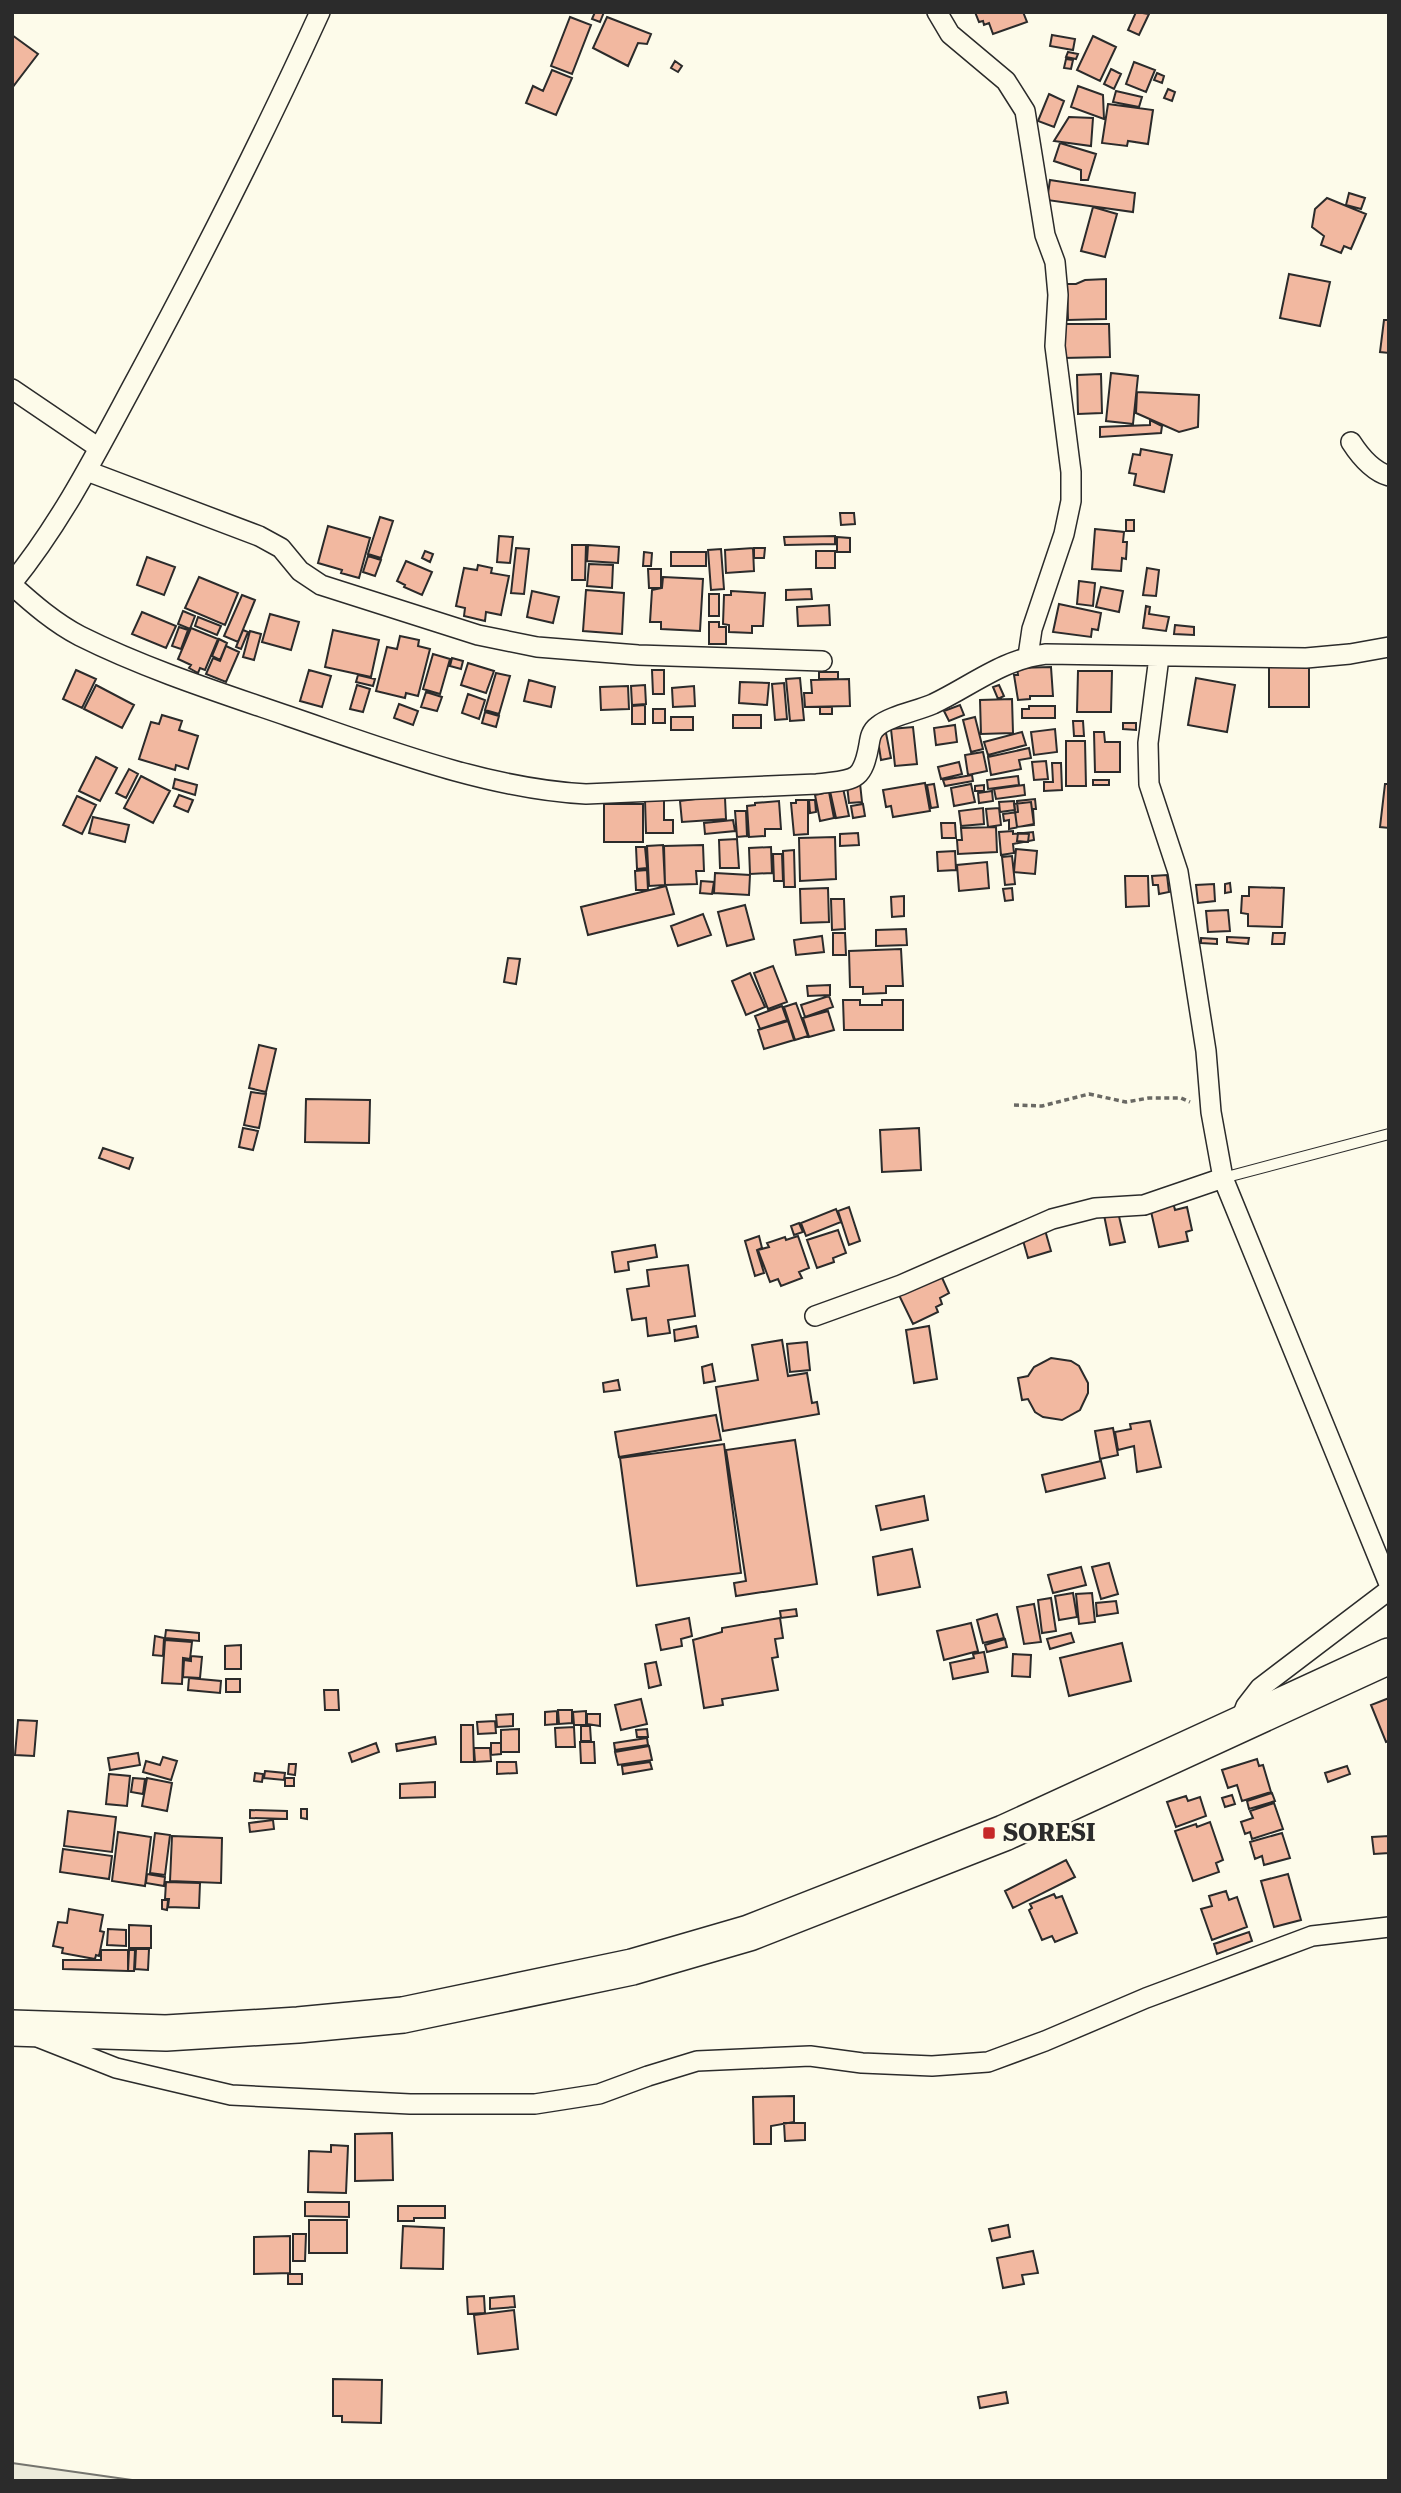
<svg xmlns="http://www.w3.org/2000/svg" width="1401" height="2493" viewBox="0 0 1401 2493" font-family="'Roboto Serif',serif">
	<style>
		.green { fill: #ecebdb; stroke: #74746e; stroke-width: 2 }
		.building { fill: #f2b8a0; stroke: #2b2b2b; stroke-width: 2 }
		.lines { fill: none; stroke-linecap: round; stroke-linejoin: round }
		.lane-casing { stroke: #2b2b2b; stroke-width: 12 }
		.street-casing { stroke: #2b2b2b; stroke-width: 22 }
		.highway-casing { stroke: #2b2b2b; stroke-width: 38 }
		.path { stroke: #6a6964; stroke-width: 3.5; stroke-dasharray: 5 3.5; stroke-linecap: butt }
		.lane { stroke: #fdfbea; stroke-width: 10 }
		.street { stroke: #fdfbea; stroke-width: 19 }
		.highway { stroke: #fdfbea; stroke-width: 35 }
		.poi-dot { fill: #c62828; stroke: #fdfbea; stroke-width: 2.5 }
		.labels { text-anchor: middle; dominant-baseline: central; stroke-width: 5; stroke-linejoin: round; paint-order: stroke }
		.poi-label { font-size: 24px; font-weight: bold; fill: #2b2b2b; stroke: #fdfbea; text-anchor: start }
	</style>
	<rect width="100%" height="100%" fill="#fdfbea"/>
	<path class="green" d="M12 2463 139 2481H12Z"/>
	<path class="building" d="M595 12H604L600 22 592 19Z
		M975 12H1023L1027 22 993 34 989 23 984 25 983 21 979 22Z
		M1136 12 1149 14 1139 35 1128 30Z
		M570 17 591 25 572 74 551 66Z
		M607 17 651 34 647 44 638 43 628 66 593 48Z
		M12 35 38 54 12 88Z
		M1052 35 1075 39 1073 50 1050 46Z
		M1093 36 1116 47 1100 81 1077 70Z
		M1068 52 1078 54 1076 59 1066 57Z
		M1066 59 1073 60 1071 69 1064 68Z
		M675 61 682 66 678 72 671 68Z
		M1134 62 1155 70 1146 92 1126 84Z
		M1111 69 1121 74 1114 89 1104 84Z
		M552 70 572 78 556 115 526 103 533 86 543 91Z
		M1157 73 1164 76 1162 83 1154 80Z
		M1078 86 1103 95 1104 119 1071 107Z
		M1168 89 1175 92 1172 101 1164 98Z
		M1116 91 1142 97 1139 107 1113 102Z
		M1049 94 1064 101 1054 127 1038 121Z
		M1108 104 1153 110 1148 144 1128 141 1127 146 1102 143Z
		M1069 117 1093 118 1091 146 1054 141Z
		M1060 143 1096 154 1088 180H1081V170L1054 161Z
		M1050 180 1135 193 1133 212 1047 200Z
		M1349 193 1365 198 1361 209 1346 205Z
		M1327 198 1366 214 1351 249 1344 246 1341 253 1321 245 1324 236 1312 227 1315 209Z
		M1093 207 1117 214 1105 257 1081 251Z
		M1289 274 1330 282 1320 326 1280 318Z
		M1106 279V319L1068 320 1067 284H1076L1085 280Z
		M1384 320H1389V353L1380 352Z
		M1063 324H1109L1110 357 1063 358Z
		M1111 373 1138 376 1133 424 1106 421Z
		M1101 374 1102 413 1078 414 1077 375Z
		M1137 392 1199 395 1198 427 1179 432 1136 413Z
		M1150 420 1162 426 1161 433 1100 437V427L1150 425Z
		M1141 449 1172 455 1164 492 1134 485 1136 474 1129 473 1133 454 1140 455Z
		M840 513H854L855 524 841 525Z
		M380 517 393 521 381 558 368 554Z
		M1126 520H1134V531H1126Z
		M328 526 370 538 359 578 341 573 342 570 318 563Z
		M1095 529 1124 532 1123 542H1127L1126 559 1122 558 1121 571 1092 569Z
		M499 536 513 537 510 563 497 562Z
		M835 536V544L785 545 784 537Z
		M837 537 850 538V552H837Z
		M572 545H586L585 580H572Z
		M588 545 619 547 618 563 587 561Z
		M516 548 529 549 524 594 511 593Z
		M753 548 754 571 726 573 725 550Z
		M754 548H765L764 558H754Z
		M721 549 724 589 711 590 708 550Z
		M425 551 433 554 430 562 422 558Z
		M816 551H835V568H816Z
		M644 552 652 553 651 566H643Z
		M671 552H706V566H671Z
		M368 556 381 560 375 576 363 572Z
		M147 557 175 567 164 595 137 585Z
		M406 561 432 572 422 595 404 587 405 585 397 581Z
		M589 564 613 565 612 588 587 586Z
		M478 565 492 568 491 573 509 576 501 615 486 612 485 621 464 616 465 608 456 606 464 568 477 570Z
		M1147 568 1159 570 1156 596 1143 595Z
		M648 569H661V588H649Z
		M199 577 238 593 225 625 185 608Z
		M663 577 703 579 700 631 661 629V622H650L652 590 662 588Z
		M1079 581 1095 583 1093 606 1077 604Z
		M1101 587 1123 591 1119 612 1096 607Z
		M811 589 812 599 786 600V590Z
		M586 590 624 593 622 634 583 631Z
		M532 591 559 597 553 623 527 617Z
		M731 591 765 593 763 626H752V633L729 632V625L723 624 724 595H731Z
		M709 594H719V616H709Z
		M242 595 255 600 238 642 224 636Z
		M1059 604 1101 613 1098 630 1092 629 1091 637 1053 632Z
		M829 605 830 625 798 626 797 607Z
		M1146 606 1150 607 1149 614 1169 617 1166 631 1143 628Z
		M183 611 195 616 190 629 178 624Z
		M142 612 176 626 166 648 132 634Z
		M270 614 299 622 291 650 262 642Z
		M198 617 221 626 217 635 195 626Z
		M709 622H719V627H726V644H709Z
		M1175 625 1194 627V635L1174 634Z
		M179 627 188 630 181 649 172 646Z
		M191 628 218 639 205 670 200 668 198 673 189 668 191 665 178 659Z
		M243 630 248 632 241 649 236 647Z
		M333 630 379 640 371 677 325 667Z
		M250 631 261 634 254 660 243 657Z
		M400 636 419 640 418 646 430 649 418 696 406 693 405 698 376 691 387 647 397 649Z
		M219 639 227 643 220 660 212 656Z
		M226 646 239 652 226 682 206 674 213 658 220 661Z
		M433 654 450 659 440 694 423 689Z
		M452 658 463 661 461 669 450 666Z
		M468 663 494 671 486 693 461 685Z
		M1269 666H1309V707H1269Z
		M1051 667 1053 696H1030V699L1018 700 1014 675H1018L1017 668Z
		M76 670 96 679 82 708 63 699Z
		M309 670 331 676 322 707 300 701Z
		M652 670H664V694H653Z
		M1078 671H1112L1111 712H1077Z
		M819 672H838V679H819Z
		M496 673 510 676 499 714 485 710Z
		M358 675 375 679 373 686 356 682Z
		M800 678 804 720 790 721 786 679Z
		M1196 678 1235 685 1227 732 1188 725Z
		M849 679 850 706 805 707 804 693H812L811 680Z
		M529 680 555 687 551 707 524 701Z
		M740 682 769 683 767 705 739 703Z
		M784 683 787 719 775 720 772 684Z
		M96 685 134 705 122 728 84 709Z
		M357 685 370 689 363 712 350 709Z
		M645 685 646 704 632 705 631 686Z
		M999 685 1004 696 998 699 993 687Z
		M628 686 629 709 601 710 600 687Z
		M694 686 695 706 673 707 672 688Z
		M426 692 442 697 437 711 421 707Z
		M468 694 485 700 479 719 462 713Z
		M1012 699 1013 733 981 734 980 700Z
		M399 704 418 711 413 725 394 718Z
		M645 705V724H632V706Z
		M960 705 964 715 949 721 944 711Z
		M1029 706H1055V718H1022V709H1029Z
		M820 707H832V714H820Z
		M653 709H665V723H653Z
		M485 712 499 716 496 727 482 723Z
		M162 715 182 721 179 730 198 736 188 769 176 765 175 770 139 759 151 722 159 724Z
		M733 715H761V728H733Z
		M671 717H693V730H671Z
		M975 717 983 749 971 752 963 720Z
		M1073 721H1083L1084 736H1074Z
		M1123 723H1136V730L1123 729Z
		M955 725 957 742 936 745 934 728Z
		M913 727 917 764 895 766 891 729Z
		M1055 729 1057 752 1034 755 1031 732Z
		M1022 732 1026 745 988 755 984 742Z
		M1094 732H1104L1105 742H1120V772H1095Z
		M886 733 891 758 881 760 877 734Z
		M1066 741H1085L1086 786H1066Z
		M1029 748 1031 758 1019 760 1021 769 991 775 988 757Z
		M983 752 987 771 968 775 965 755Z
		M96 757 117 768 100 801 79 791Z
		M1046 761 1048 779 1034 780 1032 762Z
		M959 762 962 774 941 779 938 767Z
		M1052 763H1061L1062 790 1044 791V782H1053Z
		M129 769 138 774 126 798 116 793Z
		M972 775 973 781 945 786 943 780Z
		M141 776 170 791 153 823 124 808Z
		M1018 776 1019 785 988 789 987 780Z
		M175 779 197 785 195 795 173 788Z
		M1093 780H1109V785H1093Z
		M860 783 862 802 849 803 847 785Z
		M925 783 930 811 893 817 891 806 886 807 883 790Z
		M934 784 938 807 931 808 927 785Z
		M971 784 975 802 954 806 951 788Z
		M1385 784H1389V828L1380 827Z
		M984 785V791H975V786Z
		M1024 785 1025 795 996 799 994 789Z
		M843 788 849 816 836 818 830 791Z
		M992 791 993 801 979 803 978 793Z
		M829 792 834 818 820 821 815 795Z
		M179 795 193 800 188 812 174 806Z
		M77 796 96 805 82 834 63 825Z
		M718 796V798H725L726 819 682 822 680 801Z
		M1035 799 1036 809H1033L1034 824 1009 829V820L1004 821 1003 814 1018 812 1017 801Z
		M645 800H664V820H673V833H646Z
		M796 800H808V834L794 835 791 803H796Z
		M809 800H815L816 812 810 813Z
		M779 801 781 829H765V836L749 837 747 806 755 805V803Z
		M1014 801 1015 810 1000 812 999 802Z
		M1031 802 1034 825 1017 827 1014 804Z
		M604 804H643V842H604Z
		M863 804 865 816 853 818 851 806Z
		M983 808 984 824 961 826 959 811Z
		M999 808 1001 825 988 827 986 809Z
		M735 811H746L747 836 737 837Z
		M93 817 129 825 125 842 89 833Z
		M733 820 735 831 705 834 704 823Z
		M941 823H955L956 838H942Z
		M996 827 997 852 958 854 957 840H962L961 828Z
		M1013 831V834L1033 832 1034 840 1013 844 1014 853 1001 855 999 832Z
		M858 833 859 845 840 846V834Z
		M1018 833 1029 834 1028 842 1017 841Z
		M835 837 836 879 800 881 799 838Z
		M737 839 739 868H720L719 840Z
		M663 845 665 885 649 886 647 846Z
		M703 845 704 871H696L697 884 665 885 664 846Z
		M636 847H645L647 868 637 869Z
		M771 847 772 873 750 874 749 848Z
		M1016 849 1037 851 1035 874 1014 872Z
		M794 850 795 887H784L783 851Z
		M955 851 956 870 938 871 937 852Z
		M773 854H782L783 881H774Z
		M1012 856 1015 884 1005 885 1002 857Z
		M987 862 989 888 959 891 957 865Z
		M647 870 648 890H636L635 871Z
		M715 873 750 875 749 895 714 893Z
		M1167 875 1169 892 1159 894 1158 885H1153L1152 876Z
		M1125 876H1148L1149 906 1126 907Z
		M701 881 714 882 712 894 700 893Z
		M1230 883 1231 892 1225 893V884Z
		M1214 884 1215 901 1198 903 1196 885Z
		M666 886 674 914 588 935 581 907Z
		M1249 887 1284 888 1282 927 1248 926V914L1241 913 1242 896H1249Z
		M828 888 829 922 801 923 800 889Z
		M1012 888 1013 900 1005 901 1003 889Z
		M904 896V916L892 917 891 897Z
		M831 899H844L845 929 832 930Z
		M745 905 754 939 727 946 718 912Z
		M1228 910 1230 931 1208 932 1206 911Z
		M703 914 711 935 678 946 671 926Z
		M906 929 907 945 876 946V930Z
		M833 933H845L846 955H833Z
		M1273 933H1285L1284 944H1272Z
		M822 936 824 952 796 955 794 940Z
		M1227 937 1249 938 1248 944 1227 942Z
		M1201 938 1217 939V944L1201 943Z
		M901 949 903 986H886V993L863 994V987H850L849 951Z
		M508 958 520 959 516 984 504 982Z
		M773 966 787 1002 768 1009 754 973Z
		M750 973 765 1007 746 1015 732 981Z
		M830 985V995L808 996 807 986Z
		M829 996 833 1007 805 1017 801 1005Z
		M843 1000H860V1005H882V1000H903V1030H844Z
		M796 1003 808 1036 795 1040 784 1007Z
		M782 1006 787 1020 760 1029 755 1016Z
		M828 1011 834 1030 809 1037 803 1018Z
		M788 1021 794 1040 764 1049 758 1030Z
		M259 1045 276 1049 266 1092 249 1088Z
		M251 1092 266 1094 259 1128 244 1125Z
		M306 1099 370 1100 369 1143 305 1142Z
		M243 1128 258 1131 253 1150 239 1147Z
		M919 1128 921 1170 882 1172 880 1130Z
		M103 1148 133 1158 129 1169 99 1158Z
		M1173 1202 1175 1210 1187 1207 1192 1230 1186 1232 1188 1241 1159 1247 1150 1207Z
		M849 1207 860 1241 849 1245 838 1211Z
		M836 1209 841 1222 806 1236 801 1223Z
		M1118 1212 1125 1242 1110 1245 1104 1215Z
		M799 1223 803 1232 794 1235 791 1226Z
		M838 1230 846 1253 833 1258 834 1262 817 1268 807 1240Z
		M1045 1230 1051 1251 1028 1258 1022 1237Z
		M759 1236 762 1248 757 1250 764 1273 755 1276 745 1241Z
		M798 1236 809 1268 799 1272 802 1278 781 1286 778 1279 770 1282 758 1250 769 1247 767 1243 785 1237 786 1240Z
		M655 1245 657 1257 628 1262 629 1270 615 1272 612 1252Z
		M688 1265 695 1316 668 1320 670 1333 648 1336 646 1318 632 1320 627 1289 649 1286 647 1270Z
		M939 1271 949 1293 940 1298 942 1304 936 1307 938 1312 913 1324 897 1291Z
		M696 1326 698 1337 675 1341 674 1330Z
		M929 1326 937 1379 914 1383 906 1330Z
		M782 1340 788 1376 807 1373 812 1403 817 1402 819 1414 723 1431 716 1387 758 1380 752 1345Z
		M807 1342 810 1370 790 1372 787 1344Z
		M1051 1358 1071 1361 1079 1366 1088 1383V1393L1080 1410 1062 1420 1043 1417 1035 1412 1028 1399 1022 1400 1018 1378 1028 1376 1034 1367Z
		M712 1364 715 1381 704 1383 702 1367Z
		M618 1380 620 1390 604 1392 603 1383Z
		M716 1415 721 1440 619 1457 615 1432Z
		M1150 1421 1161 1467 1137 1472 1134 1446 1118 1450 1115 1432 1131 1429 1130 1424Z
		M1113 1428 1118 1455 1100 1459 1095 1431Z
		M795 1440 817 1584 736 1596 734 1583 746 1581 726 1450Z
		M724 1444 741 1573 637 1586 620 1458Z
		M1101 1461 1105 1478 1046 1492 1042 1475Z
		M924 1496 928 1520 881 1530 876 1506Z
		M912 1549 920 1587 878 1595 873 1557Z
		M1109 1563 1118 1594 1101 1599 1092 1567Z
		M1081 1567 1086 1585 1053 1593 1048 1575Z
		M1073 1593 1077 1617 1059 1620 1055 1596Z
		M1092 1593 1095 1622 1079 1624 1076 1594Z
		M1051 1598 1056 1631 1042 1633 1038 1600Z
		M1116 1601 1118 1613 1097 1616 1096 1603Z
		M1034 1604 1041 1642 1024 1644 1017 1607Z
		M796 1609 797 1616 781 1618 780 1611Z
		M997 1614 1004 1638 983 1643 977 1620Z
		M689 1618 692 1636 681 1639 682 1646 661 1650 656 1625Z
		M780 1618 783 1638 775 1639 778 1657 772 1658 778 1690 722 1699 723 1705 704 1708 693 1640 722 1632V1628Z
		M971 1623 978 1651 944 1660 937 1631Z
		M166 1630 199 1633V1641L165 1638Z
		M1071 1633 1074 1642 1050 1649 1047 1639Z
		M155 1636 164 1638 163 1656 153 1655Z
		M1005 1639 1007 1647 987 1652 985 1645Z
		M165 1640 192 1642 190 1659 183 1658 182 1684 162 1683Z
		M1122 1643 1131 1681 1069 1696 1060 1658Z
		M241 1645V1669H225V1646Z
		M984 1652 988 1672 953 1679 950 1663 974 1658 973 1654Z
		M1013 1654 1031 1655 1030 1677 1012 1676Z
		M191 1656 202 1657 200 1678 183 1677 184 1660 191 1661Z
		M656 1662 661 1685 649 1688 645 1664Z
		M189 1678 221 1681 220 1693 188 1690Z
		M226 1679H240V1692H226Z
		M324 1690H338L339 1710H325Z
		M1389 1698V1741L1386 1742 1371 1705Z
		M641 1699 647 1724 621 1730 615 1705Z
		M558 1710H572V1723L559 1724Z
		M557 1711V1724L545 1725V1712Z
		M586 1711V1725H574L573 1712Z
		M513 1714V1726L497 1727 496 1715Z
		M587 1714H600V1726L587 1724Z
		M18 1720 37 1721 34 1756 15 1755Z
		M495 1721 496 1733 478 1734 477 1722Z
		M461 1725H473L474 1762H461Z
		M581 1726H590L591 1741H581Z
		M574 1727 575 1747H556L555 1728Z
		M519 1729V1752H501V1730Z
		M647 1729 648 1737H637L636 1730Z
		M435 1737 436 1744 397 1751 396 1744Z
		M647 1738 648 1745 615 1750 614 1743Z
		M580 1742H594L595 1763H581Z
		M376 1743 379 1752 352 1762 349 1753Z
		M491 1743H501V1754L491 1755Z
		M649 1746 652 1760 618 1765 615 1752Z
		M474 1748H490L491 1761 475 1762Z
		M138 1753 140 1765 110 1770 108 1758Z
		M163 1757 177 1761 171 1780 143 1772 146 1761 160 1765Z
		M1257 1759 1259 1766 1263 1765 1271 1792 1242 1801 1237 1785 1228 1788 1222 1770Z
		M497 1762H516L517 1773 497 1774Z
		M650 1762 652 1769 623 1774 622 1766Z
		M289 1764H296L295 1775 288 1774Z
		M1347 1766 1350 1774 1328 1782 1325 1773Z
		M265 1771 285 1773 284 1780 264 1778Z
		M255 1773 263 1774 262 1782 254 1781Z
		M109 1774 130 1776 127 1806 106 1804Z
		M133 1778 145 1779 143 1794 131 1792Z
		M147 1778 172 1783 167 1811 142 1806Z
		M285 1778H294V1786H285Z
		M435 1782V1797L400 1798V1784Z
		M1272 1793 1275 1801 1249 1809 1247 1801Z
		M1232 1795 1235 1804 1225 1807 1222 1798Z
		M1186 1796 1188 1801 1200 1797 1206 1816 1176 1827 1167 1802Z
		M1274 1803 1283 1829 1252 1839 1250 1832 1245 1834 1241 1822 1253 1818 1250 1811Z
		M301 1809H307V1819L301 1818Z
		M250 1810 287 1811V1819L250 1818Z
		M68 1811 116 1817 112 1852 64 1846Z
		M273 1820 274 1829 250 1832 249 1823Z
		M1210 1822 1223 1860 1216 1863 1219 1872 1193 1881 1175 1831 1196 1824 1197 1827Z
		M118 1832 151 1837 145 1886 112 1881Z
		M155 1833 170 1835 165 1875 150 1873Z
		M1282 1833 1290 1858 1264 1865 1262 1856 1255 1859 1250 1842Z
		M172 1836 222 1838 221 1883 170 1881Z
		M1389 1836V1853L1374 1854 1372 1837Z
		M63 1849 112 1856 109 1879 60 1872Z
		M1066 1860 1075 1877 1013 1908 1005 1891Z
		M147 1874 165 1877 164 1886 146 1883Z
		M1288 1874 1301 1920 1274 1927 1261 1881Z
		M166 1882 200 1883 199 1908 168 1907 169 1899H165Z
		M1226 1891 1229 1900 1237 1897 1247 1927 1212 1940 1201 1909 1212 1906 1209 1896Z
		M1054 1894 1056 1898 1062 1896 1077 1933 1055 1942 1052 1936 1042 1940 1029 1910 1032 1908 1030 1904Z
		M162 1900H168L167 1910 162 1909Z
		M69 1909 103 1915 100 1931 104 1932 99 1956 96 1955 95 1959 62 1953 63 1948 53 1946 58 1922 67 1923Z
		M129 1925 151 1926V1948H129Z
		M108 1929 126 1930V1946L107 1945Z
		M1249 1932 1252 1941 1217 1954 1214 1944Z
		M136 1949H149L148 1970 135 1969Z
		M101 1950H128V1971L63 1969V1960H101Z
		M129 1950H135L134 1971H128Z
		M794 2096V2122L771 2126V2144H754L753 2097Z
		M784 2123H805V2140L785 2141Z
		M392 2133 393 2180 355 2181V2134Z
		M331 2145 348 2146 346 2193 308 2192 309 2151 331 2152Z
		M305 2202H349V2217L305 2216Z
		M398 2206H445V2218H414V2221H398Z
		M309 2220H347V2253H309Z
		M1008 2225 1010 2237 992 2241 989 2229Z
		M403 2226 444 2228 443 2269 401 2268Z
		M293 2234H306L305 2261H293Z
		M290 2236V2273L254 2274V2237Z
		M1033 2251 1038 2273 1022 2275 1024 2284 1003 2288 997 2258Z
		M288 2274H302V2284H288Z
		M484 2296 485 2313 468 2314 467 2297Z
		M514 2296 515 2307 490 2309V2298Z
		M514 2310 518 2349 478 2354 474 2315Z
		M333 2379 382 2380 381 2423 342 2422V2416H333Z
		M1006 2392 1008 2403 980 2408 978 2397Z"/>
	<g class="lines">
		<defs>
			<path id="lane" d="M1223 1178 1389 1134"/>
			<path id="street" d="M937 12 950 34 1006 81 1025 111 1045 235 1055 262 1058 295 1055 346 1071 472V501L1064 534 1032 629 1028 656
				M12 389 99 448
				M1351 442C1360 456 1372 471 1389 476
				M87 471 259 536 281 548 300 571 321 585 478 635 537 647 638 655 822 661
				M12 583C64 519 100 446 139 374 203 255 264 135 320 12
				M12 585C33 604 55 623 80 636 146 669 218 692 288 716 382 748 487 789 586 794L817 784C853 779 862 784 869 745 870 738 871 731 878 726 890 716 917 711 933 704 971 686 1003 659 1046 654L1306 658 1350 654 1389 647
				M1159 657 1148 743 1149 784 1178 872 1206 1051 1211 1112 1223 1178 1389 1584
				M815 1316 901 1285 1052 1219 1095 1208 1144 1205 1223 1178
				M1239 1724 1246 1706 1260 1688 1389 1590
				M40 2038 116 2068 231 2095 410 2104H535L599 2094 648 2076 697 2061 810 2056 862 2063 932 2066 988 2062 1045 2041 1146 1998 1312 1936 1389 1927"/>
			<path id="highway" d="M12 2028 166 2033 298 2025 403 2015 632 1967 749 1933 1004 1833 1389 1656"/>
		</defs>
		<use href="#lane" class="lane-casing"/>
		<use href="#street" class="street-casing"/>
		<use href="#highway" class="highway-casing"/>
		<path class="path" d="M1014 1105 1042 1106 1089 1094 1126 1102 1149 1098H1181L1190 1102"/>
		<use href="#lane" class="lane"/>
		<use href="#street" class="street"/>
		<use href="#highway" class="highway"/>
	</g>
	<rect class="poi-dot" x="982" y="1826" width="14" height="14" rx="3.5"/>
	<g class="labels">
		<g class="poi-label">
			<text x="1003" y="1833">SORESI</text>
		</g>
	</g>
	<rect width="1401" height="2493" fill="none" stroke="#2b2b2b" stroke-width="28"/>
</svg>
